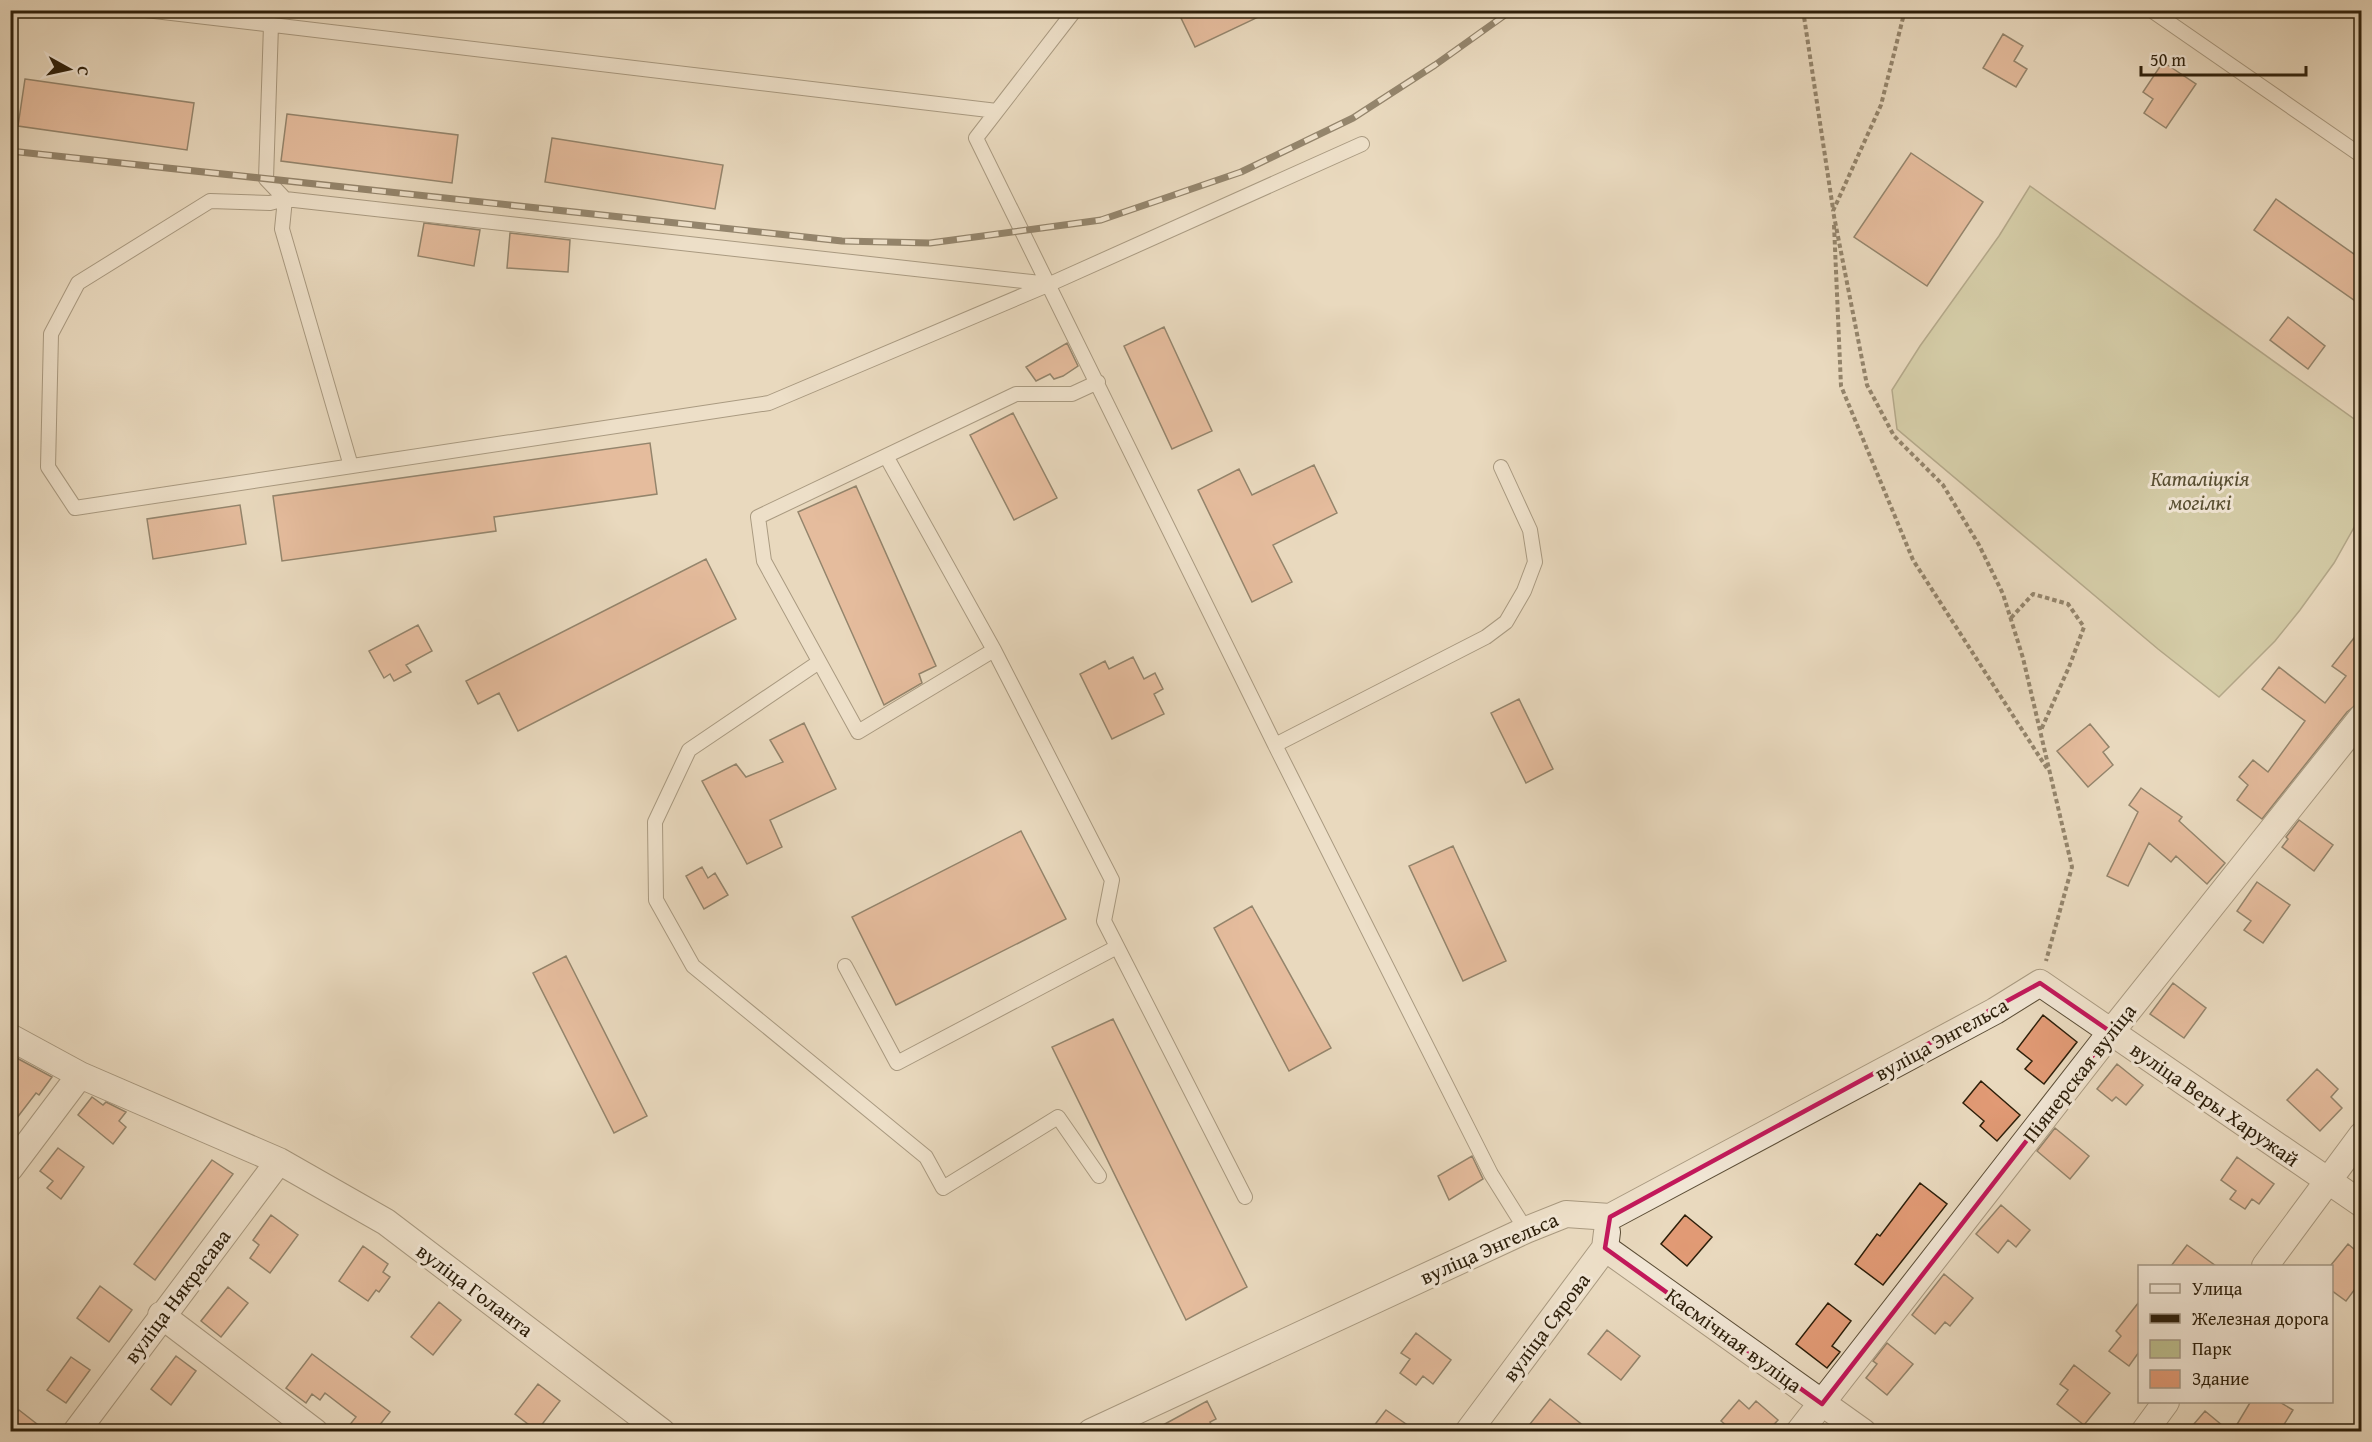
<svg xmlns="http://www.w3.org/2000/svg" width="2372" height="1442" viewBox="0 0 2372 1442" font-family="'Gentium Book Plus',serif">
	<style>
		.green { fill: #bcbe8e; stroke: #746e4c; stroke-width: 1.5 }
		.building { fill: #e19a75; stroke: #2d1f0a; stroke-width: 1.5 }
		.lines { fill: none; stroke-linecap: round; stroke-linejoin: round }
		.lane-casing { stroke: #5c4e37; stroke-width: 16 }
		.street-casing { stroke: #5c4e37; stroke-width: 28 }
		.path { stroke: #2d1f0a; stroke-width: 4; stroke-dasharray: 4.5 3; stroke-linecap: butt }
		.lane { stroke: #f1e6d5; stroke-width: 14 }
		.street { stroke: #f1e6d5; stroke-width: 26 }
		.rail-casing { stroke: #2d1f0a; stroke-width: 7 }
		.rail { stroke: #f1e6d5; stroke-width: 4.5; stroke-dasharray: 14; stroke-linecap: butt }
		.marked { fill: none; stroke: #c2185b; stroke-width: 4.5; stroke-linejoin: round }
		.labels { text-anchor: middle; dominant-baseline: central; stroke-width: 6; stroke-linejoin: round; paint-order: stroke }
		.park-label { font-size: 21px; font-style: italic; fill: #584f32; stroke: #f1e6d5 }
		.street-label { font-size: 21px; fill: #2d1f0a; stroke: #f1e6d5 }
	</style>
	<rect width="100%" height="100%" fill="#e9d9be"/>
	<filter id="stains"><feTurbulence type="fractalNoise" baseFrequency=".00333" numOctaves="4"/><feColorMatrix values="0 0 0 0 .2 0 0 0 0 .09 0 0 0 0 .02 0 0 0 .5 -.17"/></filter>
	<radialGradient id="worn" r=".72"><stop offset=".6" stop-color="#630" stop-opacity="0"/><stop offset="1" stop-color="#630" stop-opacity=".3"/></radialGradient>
	<path class="green" d="M2030 186 2361 424V515L2334 563 2300 610 2275 641 2219 697 2158 649 1897 429 1892 390 1920 346 1999 236Z"/>
	<path class="building" d="M1196 10H1273L1195 47 1181 18Z
		M2003 34 2023 46 2014 61 2027 69 2016 87 1983 68Z
		M2163 62 2196 84 2166 128 2144 113 2153 99 2143 92Z
		M25 79 194 103 187 150 18 126Z
		M287 114 458 135 452 183 281 161Z
		M552 138 723 165 715 209 545 182Z
		M1911 153 1983 202 1927 286 1854 237Z
		M2276 199 2361 259V305L2254 230Z
		M424 223 480 230 474 266 418 256Z
		M510 233 570 240 568 272 507 268Z
		M2288 317 2325 346 2308 369 2270 340Z
		M1164 327 1212 431 1172 449 1124 346Z
		M1067 343 1078 366 1063 376 1054 379 1050 374 1036 381 1026 367Z
		M1013 413 1057 498 1014 520 970 435Z
		M650 443 657 494 494 517 496 531 282 561 273 496Z
		M1314 465 1337 513 1273 545 1292 582 1252 602 1198 490 1239 469 1252 495Z
		M856 486 936 666 919 674 922 683 884 705 798 512Z
		M240 505 246 544 153 559 147 519Z
		M706 559 736 619 518 731 499 693 478 704 466 681Z
		M418 625 432 651 406 665 411 672 394 681 390 674 384 678 369 651Z
		M2361 629V701L2347 712 2262 819 2237 800 2248 785 2239 777 2253 760 2268 772 2305 721 2262 689 2279 667 2325 703 2346 676 2332 666Z
		M1133 657 1144 679 1155 673 1163 689 1154 694 1164 714 1112 739 1080 674 1105 661 1109 669Z
		M1519 699 1553 769 1526 783 1491 713Z
		M804 723 836 789 770 820 782 847 747 864 702 781 736 764 746 777 783 762 770 740Z
		M2090 724 2109 747 2103 752 2113 765 2088 787 2057 751Z
		M2141 788 2182 817 2179 821 2225 863 2207 884 2176 856 2171 862 2149 843 2128 886 2107 876 2138 812 2129 805Z
		M2299 820 2333 845 2314 871 2282 847 2288 839 2286 837Z
		M1021 831 1066 919 896 1005 852 917Z
		M1453 846 1506 961 1463 981 1409 866Z
		M702 867 708 878 715 873 728 895 704 909 686 876Z
		M2257 882 2290 905 2263 943 2244 930 2251 921 2237 911Z
		M1252 906 1331 1048 1289 1071 1214 928Z
		M566 956 647 1116 614 1133 533 973Z
		M2173 983 2206 1008 2184 1038 2150 1014Z
		M2043 1015 2077 1042 2044 1084 2025 1069 2032 1061 2017 1049Z
		M1113 1019 1247 1287 1186 1320 1052 1047Z
		M13 1056 52 1077 39 1095 36 1093 10 1127V1060Z
		M2117 1064 2143 1085 2126 1105 2116 1097 2112 1101 2097 1089Z
		M2317 1069 2338 1089 2331 1097 2342 1108 2320 1131 2287 1100Z
		M1981 1081 2020 1115 1997 1141 1980 1126 1984 1121 1963 1103Z
		M92 1097 103 1105 106 1102 126 1112 119 1121 126 1127 113 1144 78 1115Z
		M2055 1128 2089 1156 2070 1179 2037 1151Z
		M58 1148 84 1167 61 1199 47 1188 53 1181 40 1171Z
		M1472 1156 1483 1179 1449 1200 1438 1176Z
		M2237 1157 2274 1184 2259 1204 2252 1199 2245 1209 2230 1199 2236 1191 2221 1180Z
		M212 1160 233 1174 155 1280 134 1264Z
		M1920 1183 1947 1204 1883 1285 1855 1264 1877 1234 1880 1236Z
		M2001 1205 2030 1230 2016 1247 2008 1240 1998 1253 1976 1234Z
		M271 1215 298 1235 270 1273 250 1258 259 1245 253 1240Z
		M1685 1215 1712 1237 1687 1266 1661 1244Z
		M2348 1244 2361 1255V1281L2346 1301 2331 1290V1265Z
		M2187 1245 2216 1266H2171Z
		M363 1246 388 1264 383 1272 390 1277 379 1292 376 1290 368 1301 339 1281Z
		M1944 1274 1973 1298 1950 1326 1945 1322 1935 1334 1912 1315Z
		M100 1286 132 1310 109 1342 77 1318Z
		M228 1287 248 1303 221 1337 201 1321Z
		M439 1302 461 1320 433 1355 411 1337Z
		M2139 1302V1352L2129 1366 2109 1351 2121 1336 2116 1331Z
		M1828 1303 1851 1321 1832 1346 1840 1352 1827 1368 1796 1344Z
		M1607 1330 1640 1356 1621 1380 1588 1354Z
		M1416 1333 1451 1360 1433 1384 1423 1376 1416 1385 1400 1373 1410 1359 1401 1353Z
		M1887 1343 1913 1364 1887 1395 1866 1378 1877 1364 1873 1361Z
		M312 1354 390 1412 375 1431H345L356 1417 325 1393 320 1400 312 1394 306 1403 286 1388Z
		M176 1356 196 1371 171 1405 151 1389Z
		M71 1357 90 1370 66 1403 47 1390Z
		M2074 1365 2110 1393 2084 1425 2057 1404 2068 1390 2060 1384Z
		M538 1384 560 1401 537 1431 515 1414Z
		M1550 1399 1590 1431H1539L1530 1424Z
		M1739 1400 1749 1409 1756 1401 1778 1420 1768 1431H1733L1721 1421Z
		M1207 1401 1216 1419 1210 1422 1215 1431H1152Z
		M2251 1401H2278L2293 1410 2280 1431H2233Z
		M19 1410 46 1431H10V1421Z
		M1386 1410 1416 1431H1370Z
		M2205 1411 2229 1431H2188Z"/>
	<g class="lines">
		<defs>
			<path id="lane" d="M146 10 997 111
				M1075 10 976 138 1275 745
				M2151 10 2362 156
				M271 25 266 179 285 199 282 229 351 466
				M1050 284 285 199 270 203 210 201 78 283 51 334 48 467 75 508 769 403 1050 284 1362 144
				M886 456 994 650 858 732 764 561 758 517 1016 394H1072L1098 382
				M1501 467 1530 530 1535 562 1524 591 1506 622 1486 637 1275 745 1491 1174 1526 1230
				M994 650 1112 880 1104 921 1245 1197
				M819 662 689 750 655 822 656 900 693 966 926 1157 943 1188 1058 1117 1099 1176
				M845 966 897 1063 1117 947"/>
			<path id="street" d="M10 1037 80 1075 279 1161 386 1222 662 1432
				M10 1168 80 1075
				M1605 1248 1863 1432
				M2265 1266 2362 1135
				M161 1315 315 1432
				M76 1432 279 1161
				M1091 1432 1526 1230 1566 1214 1610 1217 1995 1011 2040 983 2362 1204
				M1468 1432 1605 1248 1607 1232
				M1799 1432 2111 1032 2362 717
				M2144 1432 2166 1402"/>
		</defs>
		<use href="#lane" class="lane-casing"/>
		<use href="#street" class="street-casing"/>
		<path class="path" d="M1803 10 1833 209
			M1905 10 1881 105 1833 211 1867 385 1894 436 1943 485 1979 545 2003 594 2023 658 2072 867 2046 961
			M1834 225 1841 386 1913 560 2048 770
			M2011 618 2033 594 2068 604 2084 627 2069 667 2041 730"/>
		<use href="#lane" class="lane"/>
		<use href="#street" class="street"/>
		<defs>
			<path id="rail" d="M10 151 842 241 930 243 1101 220 1241 172 1353 118 1435 65 1512 10"/>
		</defs>
		<use href="#rail" class="rail-casing"/>
		<use href="#rail" class="rail"/>
	</g>
	<path d="M0 0H2372V1442H0ZM2040 983 2111 1032 1822 1404 1605 1248 1610 1217Z" fill="#e9d9be" fill-opacity=".55" fill-rule="evenodd"/>
	<path class="marked" d="M2040 983 2111 1032 1822 1404 1605 1248 1610 1217Z"/>
	<g class="labels">
		<g class="park-label">
			<text x="2200" y="478">Каталіцкія<tspan x="2200" dy="24">могілкі</tspan></text>
		</g>
		<g class="street-label">
			<text transform="translate(1941 1039) rotate(-29)">вуліца Энгельса</text>
			<text transform="translate(2079 1073) rotate(-52)">Піянерская вуліца</text>
			<text transform="translate(2215 1104) rotate(35)">вуліца Веры Харужай</text>
			<text transform="translate(1489 1248) rotate(-24)">вуліца Энгельса</text>
			<text transform="translate(475 1290) rotate(37)">вуліца Голанта</text>
			<text transform="translate(177 1296) rotate(-53)">вуліца Някрасава</text>
			<text transform="translate(1546 1327) rotate(-53)">вуліца Сярова</text>
			<text transform="translate(1734 1340) rotate(36)">Касмічная вуліца</text>
		</g>
	</g>
	<rect width="2372" height="1442" fill="none" stroke="#e9d9be" stroke-width="36"/>
	<rect x="12" y="12" width="2348" height="1418" fill="none" stroke="#2d1f0a" stroke-width="3"/>
	<rect x="18" y="18" width="2336" height="1406" fill="none" stroke="#2d1f0a" stroke-width="1.5"/>
	<rect x="2138" y="1265" width="195" height="138" fill="#f1e6d5" stroke="#a39684" stroke-width="1.5"/>
	<rect x="2150" y="1284" width="30" height="9" fill="#f1e6d5" stroke="#a39684" stroke-width="1.5"/>
	<text x="2192" y="1295" font-size="18" fill="#2d1f0a">Улица</text>
	<rect x="2150" y="1314" width="30" height="9" fill="#2d1f0a" stroke="#a39684" stroke-width="1.5"/>
	<text x="2192" y="1325" font-size="18" fill="#2d1f0a">Железная дорога</text>
	<rect x="2150" y="1340" width="30" height="18" fill="#bcbe8e" stroke="#a39684" stroke-width="1.5"/>
	<text x="2192" y="1355" font-size="18" fill="#2d1f0a">Парк</text>
	<rect x="2150" y="1370" width="30" height="18" fill="#e19a75" stroke="#a39684" stroke-width="1.5"/>
	<text x="2192" y="1385" font-size="18" fill="#2d1f0a">Здание</text>
	<g transform="translate(69 69) rotate(98)" stroke="#f1e6d5" stroke-width="4.5" paint-order="stroke">
	<path d="M0-4.5L10 22L0 15L-10 22Z" fill="#2d1f0a"/>
	<text y="-9" font-size="16" font-weight="bold" text-anchor="middle" fill="#2d1f0a">С</text>
	</g>
	<path d="M2141 66v9h165v-9" fill="none" stroke="#2d1f0a" stroke-width="3"/>
	<text x="2150" y="66" font-size="18" fill="#2d1f0a" stroke="#f1e6d5" stroke-width="4.5" paint-order="stroke">50 m</text>
	<rect width="100%" height="100%" filter="url(#stains)"/>
	<rect width="100%" height="100%" fill="url(#worn)"/>
</svg>
